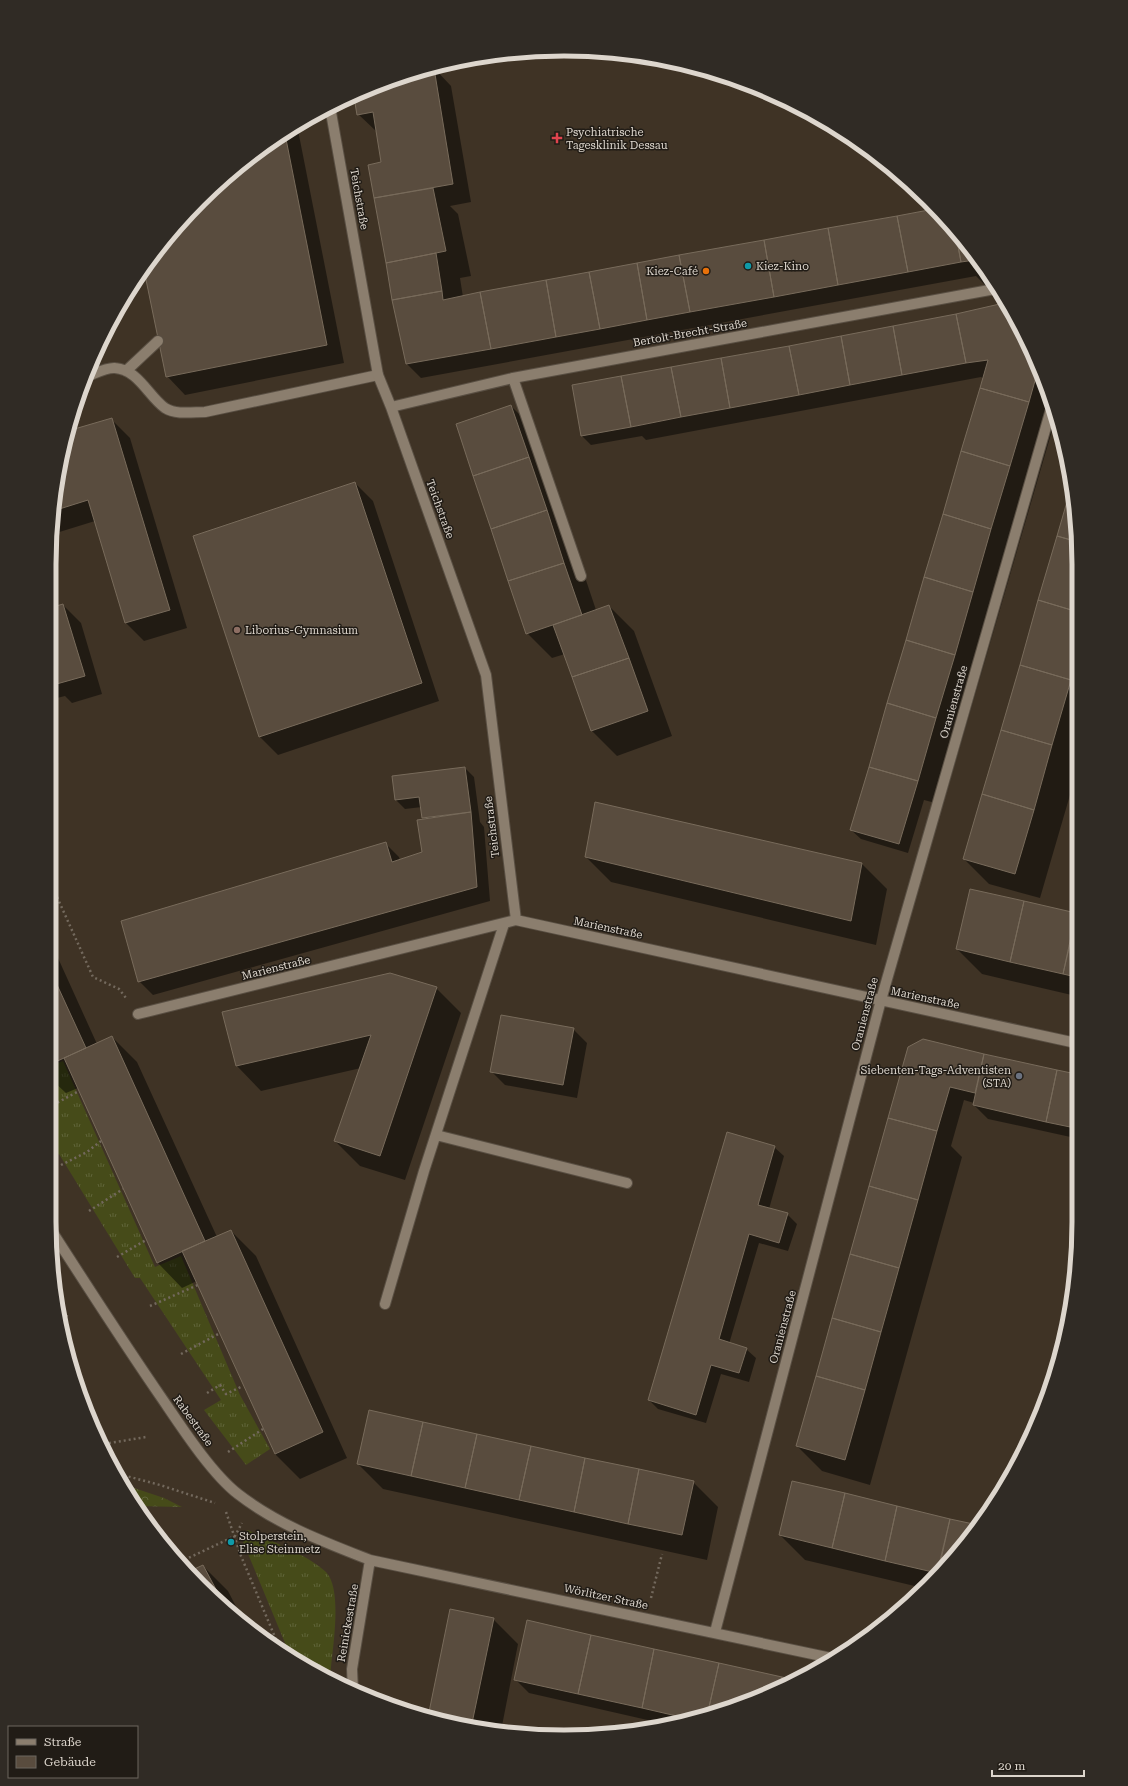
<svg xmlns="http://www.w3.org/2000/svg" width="1128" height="1786" viewBox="0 0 1128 1786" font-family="'Roboto Serif',serif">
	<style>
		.grass { fill: url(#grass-tufts) }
		.forest { fill: url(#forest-crowns) }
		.shadow { fill: #0007 }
		.building { fill: #594c3e; stroke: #786b5b }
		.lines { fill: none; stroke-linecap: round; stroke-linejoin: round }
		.lane-casing { stroke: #594f43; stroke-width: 12 }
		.street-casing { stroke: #594f43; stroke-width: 12 }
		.path { stroke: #73695d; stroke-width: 2.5; stroke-dasharray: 2 3; stroke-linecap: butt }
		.lane { stroke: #8b7e6e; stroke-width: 10 }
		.street { stroke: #8b7e6e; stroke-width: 10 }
		.health-dot { fill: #e0444e; stroke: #211c16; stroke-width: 1.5 }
		.culture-dot { fill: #0f9aa8; stroke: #211c16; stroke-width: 1.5 }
		.food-dot { fill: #e8710a; stroke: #211c16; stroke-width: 1.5 }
		.education-dot { fill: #8d6e63; stroke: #211c16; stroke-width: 1.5 }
		.worship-dot { fill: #6b7280; stroke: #211c16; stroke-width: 1.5 }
		.labels { text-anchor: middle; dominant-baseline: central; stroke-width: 3; stroke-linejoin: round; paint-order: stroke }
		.poi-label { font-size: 11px; fill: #ddd6cd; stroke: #211c16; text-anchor: start }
		.street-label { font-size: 11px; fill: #ddd6cd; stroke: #211c16 }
		.rim { fill: none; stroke: #ddd6cd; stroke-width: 5 }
	</style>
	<defs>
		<pattern id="grass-tufts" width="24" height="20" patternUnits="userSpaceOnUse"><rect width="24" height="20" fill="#464b19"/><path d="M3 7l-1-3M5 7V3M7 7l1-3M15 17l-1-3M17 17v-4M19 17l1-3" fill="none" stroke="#606439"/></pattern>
		<pattern id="forest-crowns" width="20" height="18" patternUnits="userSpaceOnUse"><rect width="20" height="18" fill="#464b19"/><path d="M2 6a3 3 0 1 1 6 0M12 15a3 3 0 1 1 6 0" fill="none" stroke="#606439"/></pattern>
	</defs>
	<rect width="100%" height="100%" fill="#3f3325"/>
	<path class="grass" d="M63 1061 155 1267 181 1256 240 1395 270 1449 246 1465 204 1410 221 1400 140 1278H135L59 1154 53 1157V1065Z
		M248 1530C270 1541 309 1555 326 1572 344 1591 331 1655 330 1680L290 1655 241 1537Z"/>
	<path class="forest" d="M125 1485 164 1498 182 1507 135 1506Z"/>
	<path class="shadow" d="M434 68 451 86 471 202 450 206 458 214 471 276 460 278 463 297 935 209 951 225 992 286 987 287 976 276 421 378 407 364 369 165 382 163 377 132 358 114 354 96 399 76Z
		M297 125 344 363 185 395 167 376 145 268 156 250 225 177Z
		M1026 336 1056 417 943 805 924 800 908 853 861 839 851 830 984 379 981 377 646 440 642 436 591 445 582 436Z
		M511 406 536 431 596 610 609 606 634 631 672 736 617 756 592 731 565 654 552 658 527 633Z
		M112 420 130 438 187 628 144 641 126 623 95 521 53 534V497Z
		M355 483 373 501 439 701 278 755 260 737Z
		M1078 530 1077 771 1040 898 989 884 964 859Z
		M63 605 81 623 102 694 72 703 65 696 53 699V608Z
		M465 768 474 777 480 822 484 827 490 901 153 995 139 981 385 843 399 857 400 861 424 853 425 819 422 807 405 809 396 800 393 777Z
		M596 803 862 864 887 889 876 945 611 882 586 857Z
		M971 890 1076 914V996L982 974 957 949Z
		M53 947 97 1044 112 1037 137 1062 217 1237 231 1231 256 1256 347 1458 300 1479 275 1454 197 1281 182 1288 158 1263 78 1088 66 1093 53 1081Z
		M436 988 461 1013 405 1180 360 1166 335 1141 361 1068 261 1091 237 1066Z
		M573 1029 587 1043 577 1098 505 1085 491 1071Z
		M923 1040 1076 1075 1075 1138 988 1119 974 1105V1103L964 1100 951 1146 962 1157 870 1485 822 1471 797 1446Z
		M774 1147 784 1156 769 1209 787 1214 797 1224 788 1251 759 1243 729 1344 746 1349 756 1358 749 1382 721 1374 706 1423 658 1409 649 1400Z
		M358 1464 693 1482 718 1507 707 1560 383 1489Z
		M792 1482 978 1526 972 1536 923 1588 805 1560 780 1535Z
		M141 1510 166 1535 177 1558 139 1511Z
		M203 1566 228 1591 247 1628 200 1586 189 1573Z
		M450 1611 493 1619 518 1644 501 1731 464 1727 429 1718Z
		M515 1679 796 1681 698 1719 665 1724 529 1693Z"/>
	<path class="building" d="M434 68 453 184 374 198 368 165 381 162 373 112 357 115 354 97 399 76Z
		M285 134 327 345 166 377 144 270 156 250 225 177Z
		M433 188 446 251 386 263 374 198Z
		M934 209 955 230 961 262 908 272 897 216Z
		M897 216 908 272 838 285 828 228Z
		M828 228 838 285 774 297 764 240Z
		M955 230 975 260 961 262Z
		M764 240 774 297 690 312 679 255Z
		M436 253 442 291 392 300 386 263Z
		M679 255 690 312 647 320 637 263Z
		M637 263 647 320 600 329 589 272Z
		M589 272 600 329 556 337 546 280Z
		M546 280 556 337 491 349 480 292Z
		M442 291 443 300 480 292 491 349 406 364 392 300Z
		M1004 303 1026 336 1038 370 1029 402 980 388 988 360 966 363 956 314Z
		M956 314 966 363 902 375 893 326Z
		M893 326 902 375 850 385 841 336Z
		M841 336 850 385 799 395 789 346Z
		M789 346 799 395 730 408 721 358Z
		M721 358 730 408 681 417 671 367Z
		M671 367 681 417 631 427 621 376Z
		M621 376 631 427 581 436 572 385Z
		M980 388 1029 402 1010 466 961 451Z
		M511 405 529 457 473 476 456 424Z
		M112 418 170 610 125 623 88 500 53 511V497L71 430Z
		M961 451 1010 466 991 529 943 514Z
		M529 457 547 510 491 529 473 476Z
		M355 482 422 683 259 737 193 536Z
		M1071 488 1078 530V542L1057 536Z
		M547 510 564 563 508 581 491 529Z
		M943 514 991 529 973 592 924 577Z
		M1057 536 1078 542V612L1038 600Z
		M564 563 582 615 526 634 508 581Z
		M924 577 973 592 955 655 906 640Z
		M1038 600 1078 612 1077 659 1071 680 1020 665Z
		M63 604 85 676 53 685V607Z
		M609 605 629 658 572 677 553 625Z
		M906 640 955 655 936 718 887 703Z
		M629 658 648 711 591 731 572 677Z
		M1020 665 1071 680 1052 745 1001 730Z
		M887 703 936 718 918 781 869 767Z
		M1001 730 1052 745 1034 810 982 794Z
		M465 767 471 812 422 818 419 797 395 800 392 776Z
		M869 767 918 781 899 844 850 830Z
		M982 794 1034 810 1015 874 963 859Z
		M595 802 862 863 851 921 585 857Z
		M471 812 477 887 138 982 121 921 386 842 392 862 422 852 417 820Z
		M970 889 1024 901 1010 962 956 949Z
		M1024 901 1076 913 1063 974 1010 962Z
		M1076 918V977L1063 974Z
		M390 973 437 987 380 1156 334 1141 371 1035 236 1066 222 1012Z
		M53 976 86 1048 53 1063Z
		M501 1015 574 1028 563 1085 490 1072Z
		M112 1036 205 1241 157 1263 64 1058Z
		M923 1039 984 1054 975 1093 950 1087 937 1131 888 1118 908 1047Z
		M984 1054 1057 1070 1046 1122 973 1105Z
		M1057 1070 1076 1074 1075 1128 1046 1122Z
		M888 1118 937 1131 918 1200 869 1186Z
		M727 1132 775 1146 758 1205 788 1213 779 1243 749 1234 719 1339 747 1348 739 1373 711 1365 696 1415 648 1400Z
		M869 1186 918 1200 899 1268 850 1254Z
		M231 1230 323 1432 275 1454 182 1251Z
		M850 1254 899 1268 881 1332 832 1318Z
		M832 1318 881 1332 865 1390 816 1376Z
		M816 1376 865 1390 845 1460 796 1446Z
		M369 1410 423 1422 411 1476 357 1464Z
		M423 1422 477 1434 465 1488 411 1476Z
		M477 1434 531 1446 519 1500 465 1488Z
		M531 1446 585 1458 574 1512 519 1500Z
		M585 1458 639 1469 628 1524 574 1512Z
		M639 1469 694 1481 682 1535 628 1524Z
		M792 1481 845 1493 832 1548 779 1535Z
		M845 1493 897 1506 885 1561 832 1548Z
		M897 1506 950 1519 937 1573 885 1561Z
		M950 1519 978 1525 972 1536 938 1573Z
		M203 1565 227 1610 200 1586 188 1572Z
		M450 1609 494 1618 471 1728 428 1717Z
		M527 1620 591 1635 578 1694 514 1680Z
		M591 1635 654 1649 642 1708 578 1694Z
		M654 1649 719 1663 707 1716 694 1720 642 1708Z
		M719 1663 782 1677 780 1688 707 1716Z
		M782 1677 798 1681 780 1688Z"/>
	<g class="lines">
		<defs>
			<path id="lane" d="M126 371 158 341
				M85 377C94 374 107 367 115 368 139 370 148 396 165 408 176 415 193 412 205 412L378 375
				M513 378 581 576
				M436 1135 627 1183
				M385 1304 424 1171 504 924"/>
			<path id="street" d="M330 107 378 375 391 407 486 675 516 920
				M391 407 513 378 995 289
				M138 1014 516 920 1076 1043
				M53 1233C89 1289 125 1345 163 1400 182 1428 212 1474 238 1494 278 1525 324 1542 370 1560L836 1659
				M715 1632 881 1000 1052 406
				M353 1691 352 1669 370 1560"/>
		</defs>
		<use href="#lane" class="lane-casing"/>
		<use href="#street" class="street-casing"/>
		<path class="path" d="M53 888 93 977 119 989 126 998
			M53 1105 79 1091
			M61 1165 87 1152 101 1141
			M89 1211 123 1189
			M117 1257 146 1240
			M150 1306 198 1285
			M63 1331 67 1315
			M181 1354 220 1333
			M207 1393 220 1385 226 1394 243 1386
			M104 1444 146 1437
			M228 1452 263 1429
			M119 1474 160 1485 215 1503
			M226 1512 241 1556 280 1649
			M180 1562 235 1536 242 1523
			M651 1598 662 1554"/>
		<use href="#lane" class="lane"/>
		<use href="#street" class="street"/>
	</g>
	<path class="health-dot" d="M555 132h4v4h4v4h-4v4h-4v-4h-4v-4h4z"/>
	<g class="culture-dot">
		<circle cx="748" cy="266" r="4"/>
		<circle cx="231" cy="1542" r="4"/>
	</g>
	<circle class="food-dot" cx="706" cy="271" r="4"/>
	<circle class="education-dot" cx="237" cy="630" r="4"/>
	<circle class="worship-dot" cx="1019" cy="1076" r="4"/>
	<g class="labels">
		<g class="poi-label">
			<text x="566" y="132">Psychiatrische<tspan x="566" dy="13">Tagesklinik Dessau</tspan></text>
			<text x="756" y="266">Kiez-Kino</text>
			<text x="698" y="271" text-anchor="end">Kiez-Café</text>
			<text x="245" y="630">Liborius-Gymnasium</text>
			<text x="1011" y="1070" text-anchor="end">Siebenten-Tags-Adventisten<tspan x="1011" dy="13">(STA)</tspan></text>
			<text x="239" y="1536">Stolperstein,<tspan x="239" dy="13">Elise Steinmetz</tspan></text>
		</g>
		<g class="street-label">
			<text transform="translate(359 199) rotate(80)">Teichstraße</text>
			<text transform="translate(690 333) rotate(-10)">Bertolt-Brecht-Straße</text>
			<text transform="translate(440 509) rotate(70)">Teichstraße</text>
			<text transform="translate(954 702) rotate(-74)">Oranienstraße</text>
			<text transform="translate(492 827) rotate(-97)">Teichstraße</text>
			<text transform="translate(608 928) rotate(12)">Marienstraße</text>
			<text transform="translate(276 968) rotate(-14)">Marienstraße</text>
			<text transform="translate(925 998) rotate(12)">Marienstraße</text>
			<text transform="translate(865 1014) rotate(-75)">Oranienstraße</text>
			<text transform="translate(783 1327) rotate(-75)">Oranienstraße</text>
			<text transform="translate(193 1421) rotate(54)">Rabestraße</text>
			<text transform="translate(606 1597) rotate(12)">Wörlitzer Straße</text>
			<text transform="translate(348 1623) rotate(-80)">Reinickestraße</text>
		</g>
	</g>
	<path d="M0 0H1128V1786H0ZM564 56H564A508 508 0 0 1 1072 564V1222A508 508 0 0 1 564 1730H564A508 508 0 0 1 56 1222V564A508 508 0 0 1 564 56Z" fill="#302b25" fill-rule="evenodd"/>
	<path class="rim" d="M564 56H564A508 508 0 0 1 1072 564V1222A508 508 0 0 1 564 1730H564A508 508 0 0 1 56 1222V564A508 508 0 0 1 564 56Z"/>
	<rect x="8" y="1726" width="130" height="52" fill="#211c16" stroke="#6c665f"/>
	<rect x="16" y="1739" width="20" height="6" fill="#8b7e6e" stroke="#6c665f"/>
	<text x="44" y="1746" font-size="12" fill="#ddd6cd">Straße</text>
	<rect x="16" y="1756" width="20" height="12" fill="#594c3e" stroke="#6c665f"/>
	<text x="44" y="1766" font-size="12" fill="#ddd6cd">Gebäude</text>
	<path d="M992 1770v6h92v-6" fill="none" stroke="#ddd6cd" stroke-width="2"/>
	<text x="998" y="1770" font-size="12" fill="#ddd6cd" stroke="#211c16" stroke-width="3" paint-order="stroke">20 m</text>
</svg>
